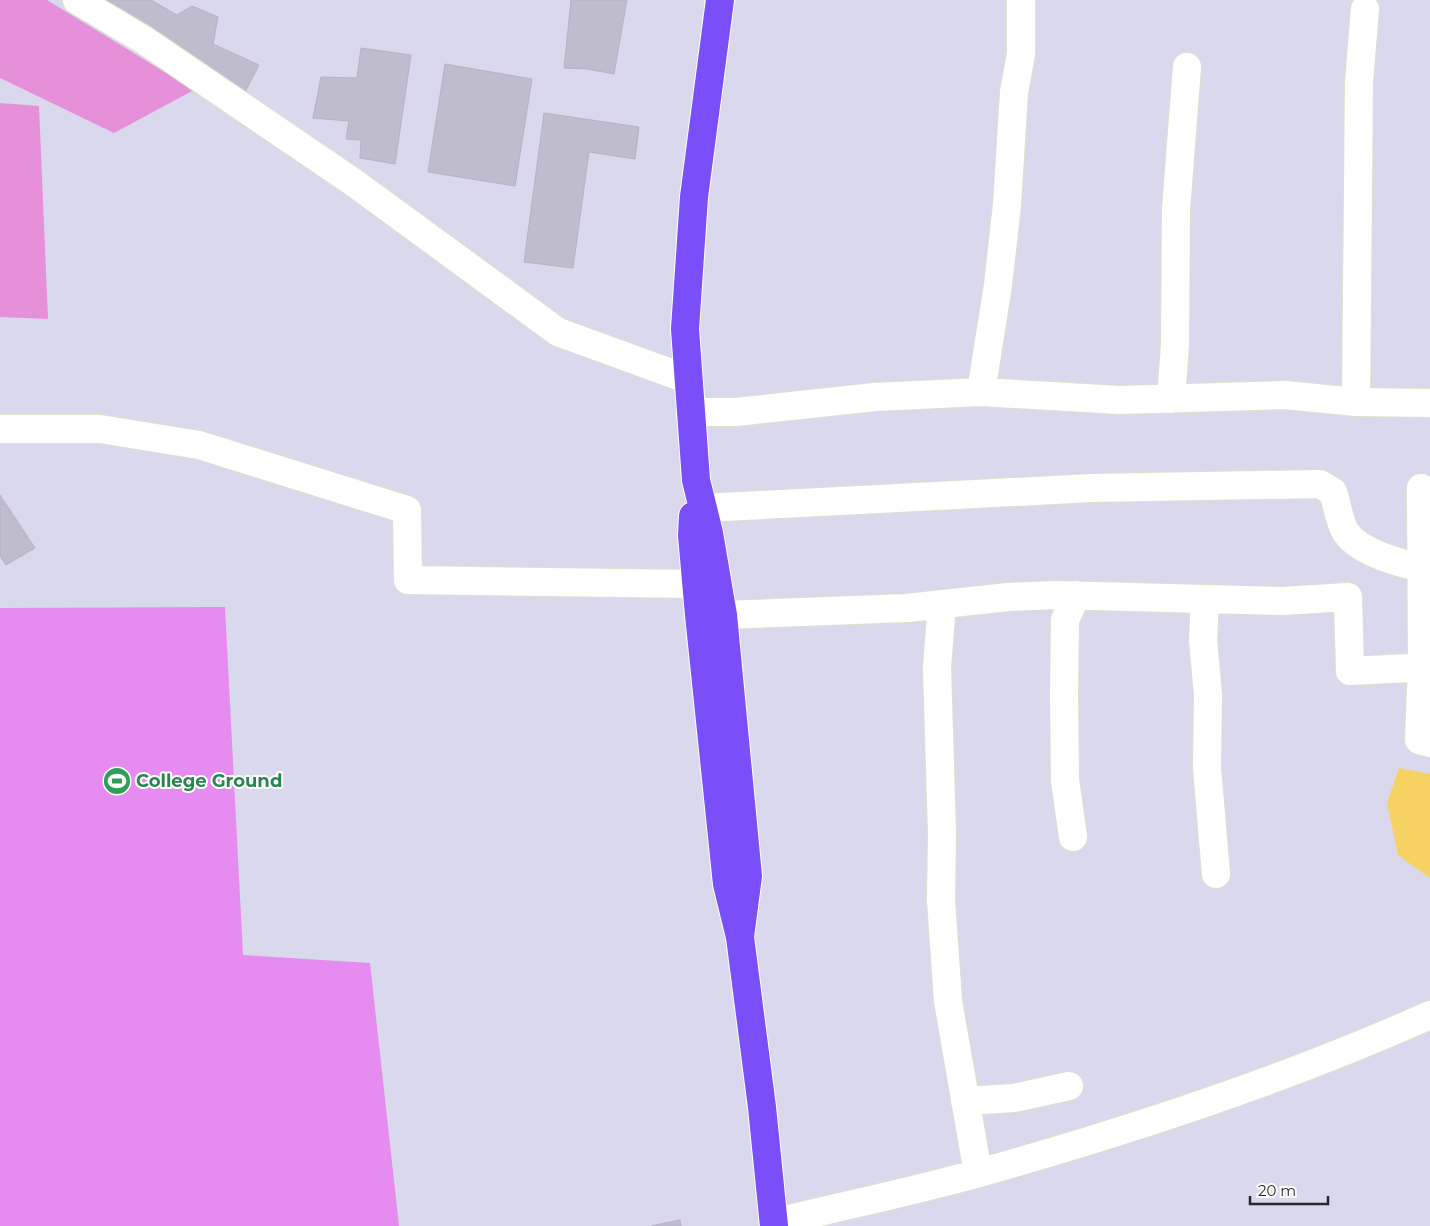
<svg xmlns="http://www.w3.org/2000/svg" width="1430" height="1226" viewBox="0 0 1430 1226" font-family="Montserrat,sans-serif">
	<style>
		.green { fill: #e790da }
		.pitch { fill: #e68bef }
		.water { fill: #f6d263 }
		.building { fill: #bfbdcd; stroke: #b5b2c7 }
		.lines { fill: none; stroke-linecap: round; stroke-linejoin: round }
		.minor-casing { stroke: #dce2cd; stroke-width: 30 }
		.primary-casing { stroke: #fff; stroke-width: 30 }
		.minor { stroke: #fff; stroke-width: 28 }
		.primary { stroke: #7a4ffa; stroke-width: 28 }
		.labels { text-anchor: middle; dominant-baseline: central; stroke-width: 4; stroke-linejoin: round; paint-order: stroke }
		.leisure-label { font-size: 18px; font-weight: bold; fill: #27864d; stroke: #fff; text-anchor: start }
	</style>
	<rect width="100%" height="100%" fill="#d9d8ec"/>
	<path class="green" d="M0 0H47L194 90 114 133 0 78Z
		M0 103 39 106 48 319 0 317Z"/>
	<path class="pitch" d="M225 607 243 955 370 963 399 1226H0V608Z"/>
	<path class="water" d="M1399 768 1430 774V878L1398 855 1387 803Z"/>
	<path class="building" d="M102 0H151L177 15 192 6 218 17 213 44 259 65 244 94Z
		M571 0H627L614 74 587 69 564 68Z
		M361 48 411 55 395 164 360 158 361 140 346 139 349 121 313 118 321 77 357 78Z
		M445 64 532 79 515 186 428 172Z
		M544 113 639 127 635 159 589 152 573 268 524 262Z
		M0 495 35 548 6 565 0 556Z
		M680 1220 681 1226H651Z"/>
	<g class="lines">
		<defs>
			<path id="minor" d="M77 0 144 40 353 182 558 332 687 379
				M981 392 998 285 1007 205 1014 92 1021 54V0
				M1171 399 1175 345 1176 210 1187 67
				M1356 402 1359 82 1365 9
				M690 412H736L875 397 981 392 1119 400 1285 395 1356 402 1430 403
				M0 429H100L199 445 407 510 408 580 696 584
				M1421 488 1422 667 1419 740 1430 743
				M703 508 1092 488 1320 484 1333 492C1337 504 1339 519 1344 529 1356 553 1405 565 1430 569
				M1205 599 1203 640 1208 694 1207 768 1216 874
				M942 604 937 667 942 833 941 900 948 1001 978 1173
				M723 615 907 608 1008 597 1055 595 1282 601 1348 597 1350 671 1430 667
				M1073 837 1065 780 1064 694 1065 620 1076 595
				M965 1101 1014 1098 1069 1086
				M773 1223C842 1206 911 1192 979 1173 1132 1130 1285 1080 1430 1015"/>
			<path id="primary" d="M720 0 694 197 685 329 696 480 709 533 723 615 748 876 740 937
				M693 516 692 535 699 615 727 884 740 937 762 1107 774 1226"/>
		</defs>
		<use href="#minor" class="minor-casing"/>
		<use href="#primary" class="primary-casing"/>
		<use href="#minor" class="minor"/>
		<use href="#primary" class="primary"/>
	</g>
	<defs>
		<symbol id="stadium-disc" viewBox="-11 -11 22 22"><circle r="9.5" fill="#2e9e5b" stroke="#fff"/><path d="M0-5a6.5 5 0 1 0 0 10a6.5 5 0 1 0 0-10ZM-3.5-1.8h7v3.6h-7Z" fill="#fff"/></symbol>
	</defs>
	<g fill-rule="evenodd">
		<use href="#stadium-disc" x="101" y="765" width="32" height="32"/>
	</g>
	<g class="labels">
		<g class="leisure-label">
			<text x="136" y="781">College Ground</text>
		</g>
	</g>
	<path d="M1250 1196v8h78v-8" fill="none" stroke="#282828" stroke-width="2.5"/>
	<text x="1258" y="1196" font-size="15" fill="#282828" stroke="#ffffff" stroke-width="4" paint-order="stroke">20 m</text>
</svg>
